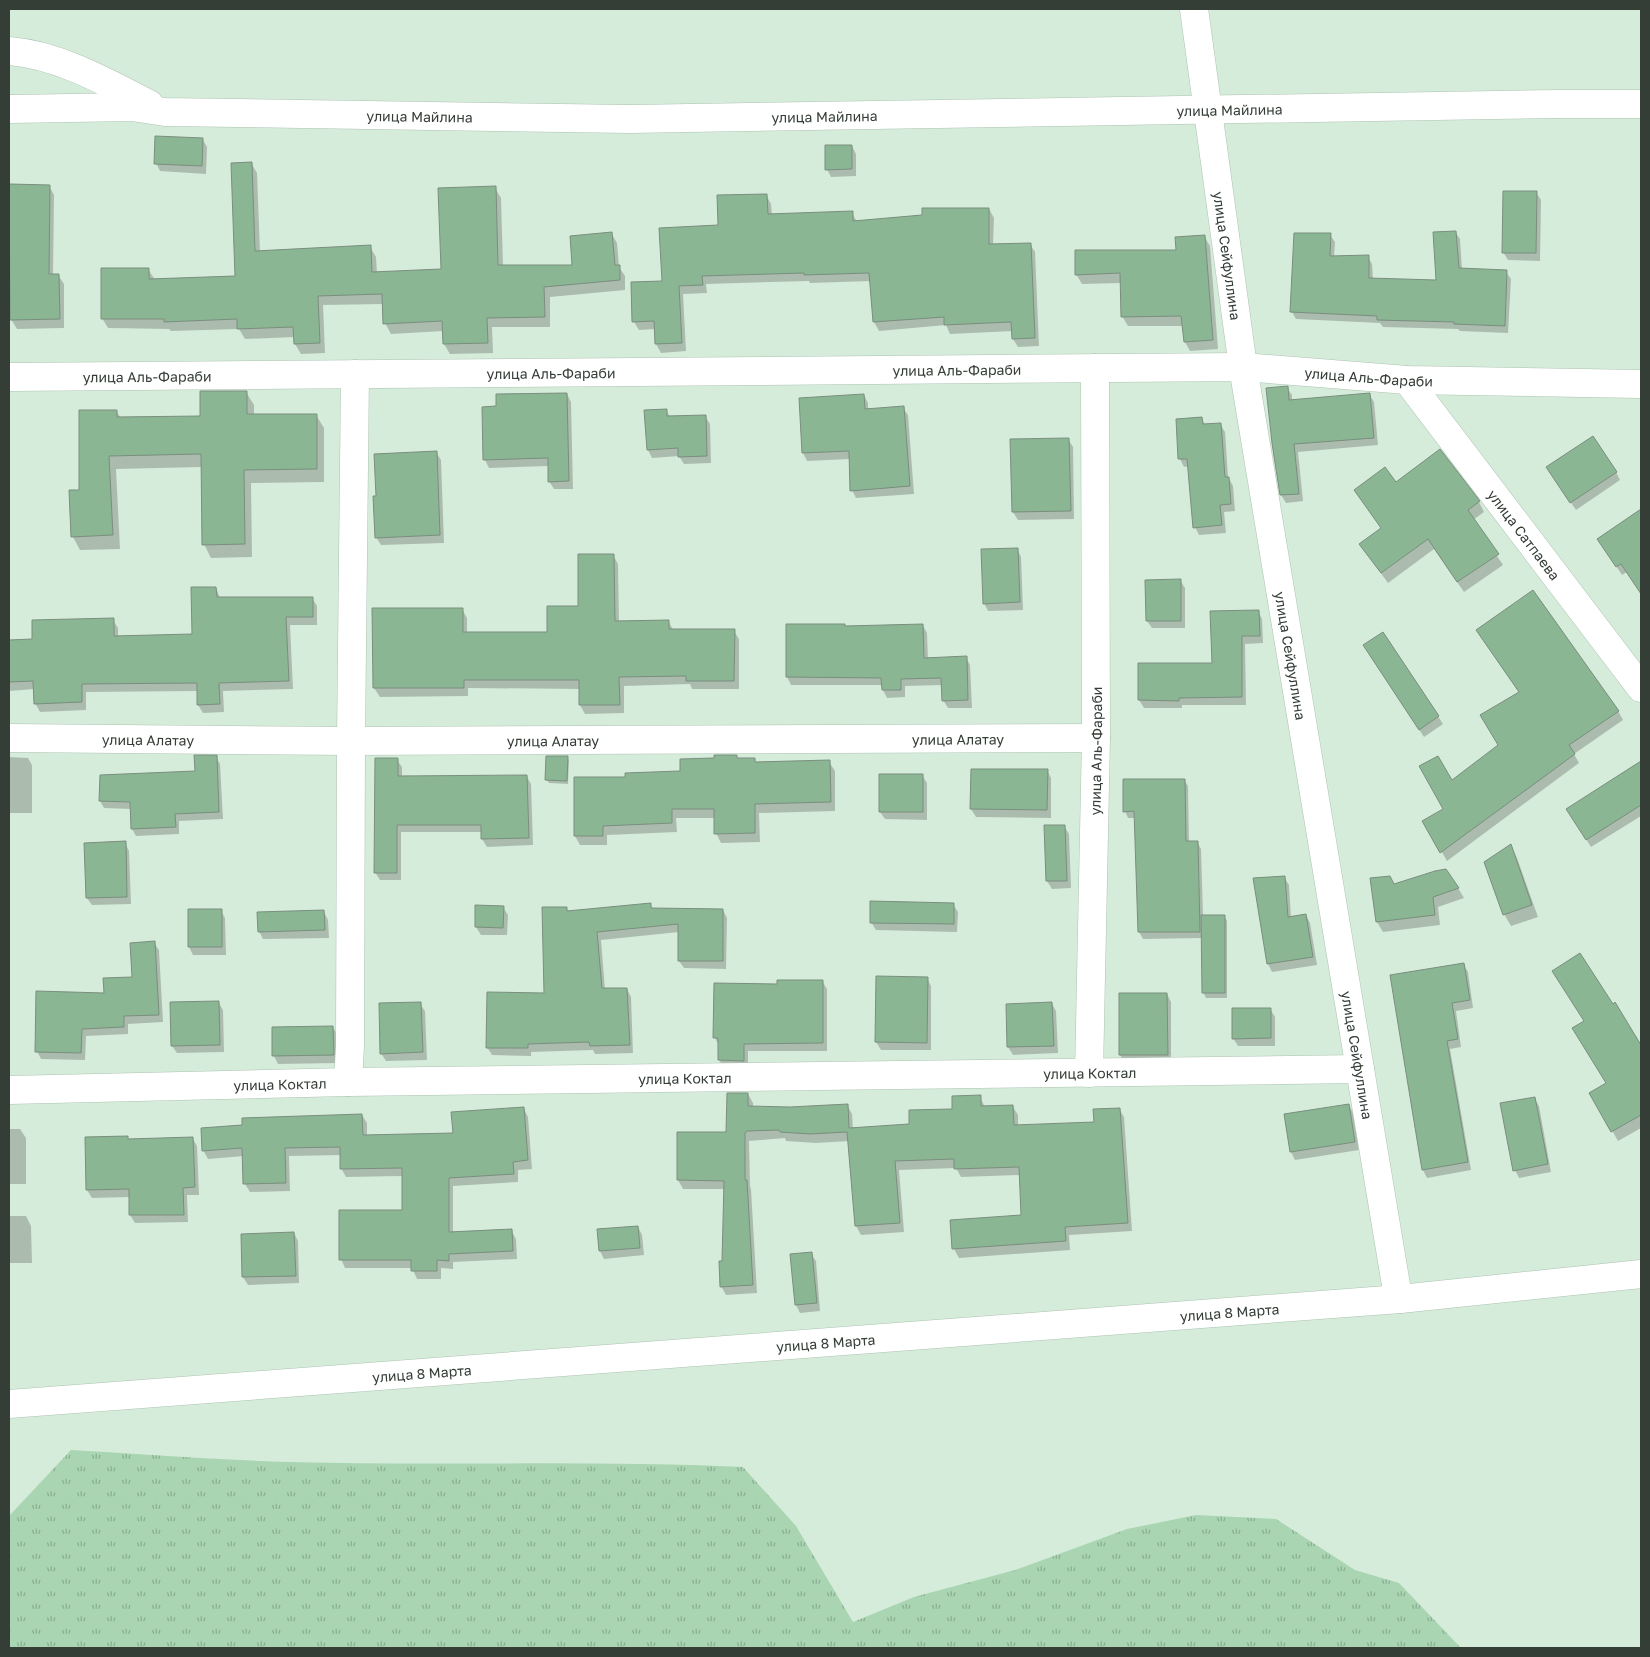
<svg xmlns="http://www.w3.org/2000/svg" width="1650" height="1657" viewBox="0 0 1650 1657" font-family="'Golos Text',sans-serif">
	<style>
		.grass { fill: url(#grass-tufts) }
		.shadow { fill: #0003 }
		.building { fill: #8ab694; stroke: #7a8e7e }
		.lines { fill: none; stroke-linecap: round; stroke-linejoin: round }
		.minor-casing { stroke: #adc3b2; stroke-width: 29 }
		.minor { stroke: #fff; stroke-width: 28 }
		.labels { text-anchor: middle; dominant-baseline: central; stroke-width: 5; stroke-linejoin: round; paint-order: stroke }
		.street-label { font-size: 14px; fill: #343d36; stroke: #e3f9e7 }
	</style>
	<defs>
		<pattern id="grass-tufts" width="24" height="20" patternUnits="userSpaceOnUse" patternTransform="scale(1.25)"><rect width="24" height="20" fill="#a9d5b3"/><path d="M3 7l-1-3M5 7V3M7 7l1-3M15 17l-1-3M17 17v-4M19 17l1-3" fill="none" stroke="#8aae92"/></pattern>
	</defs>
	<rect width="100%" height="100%" fill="#d6ecda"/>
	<path class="grass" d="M71 1450C144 1454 217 1460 290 1462 441 1466 592 1460 743 1467L796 1526 853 1622 914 1597 1015 1570 1127 1529 1196 1515 1276 1519 1355 1570 1399 1583 1461 1648H9V1516Z"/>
	<path class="shadow" d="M203 140 207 147 206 174 160 171 156 163Z
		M852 146 856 154V176L831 177 827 169Z
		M251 163 257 173 260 252 370 247 376 257 377 273 442 270 495 188 501 198 503 266H574L611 233 617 243 619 267 625 276V290L550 297V327H492L493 353 450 354 444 344V331L391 334 385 323 384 304 323 305 325 353 301 354 295 344V337L245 339 239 329 171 331 169 329 108 328 102 318 148 269 155 280 237 277Z
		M9 185 49 186 54 195 53 275H58L64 284V328L17 329 11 319V307H9Z
		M1536 192 1541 200 1540 261 1508 260 1503 252Z
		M766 195 771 204 772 215 852 213 857 222 989 209 994 218 993 245 1030 244 1035 252 1039 346 1018 347 1013 339V331L950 334 946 325 879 331 874 322 871 281 810 283 809 281 706 284 707 293 683 294 686 351 661 353 656 344V329L639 330 634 322 663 282 719 226Z
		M1455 232 1460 239 1462 270 1506 272 1511 279 1508 333 1460 331 1458 329 1383 327 1380 323 1296 319 1292 312 1330 235 1335 242 1334 257H1368L1372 264 1373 279 1437 281Z
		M1204 236 1210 246 1218 349 1190 351 1185 342 1183 326H1128L1122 316V283L1082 284 1076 274 1177 251Z
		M1287 388 1292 395V401L1369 394 1374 402 1378 445 1298 452 1303 501 1286 503 1281 495 1273 443Z
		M246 392 254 405V416L316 415 324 428V482L251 483 252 557 211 558 204 544 202 467 116 469 120 549 80 550 73 537 81 491 116 411 121 418 202 417Z
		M567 394 571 402 573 489H554L549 481V466L489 468 485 460 498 408Z
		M864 395 868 403V410L903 408 908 415 914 494 856 498 852 490 850 459 807 461 803 453 800 399Z
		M666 410 670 417 705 416 710 424 711 463 684 464 679 456 652 458 648 450Z
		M1201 418 1205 425 1220 424 1225 432 1228 477 1233 486 1235 511 1224 512 1226 533 1199 535 1195 527 1189 466 1184 467 1180 459Z
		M1068 439 1073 447 1074 519 1018 520 1013 512Z
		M436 452 441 460 444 543 381 545 376 537Z
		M1616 472 1620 480 1576 510 1552 475Z
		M1396 484 1479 502 1484 512 1473 520 1503 565 1464 592 1434 549 1388 583 1367 554 1382 529 1356 490Z
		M1641 510V593L1627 572 1622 575 1599 540Z
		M1017 549 1021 557 1023 610 988 611 984 603Z
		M613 555 618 564 619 622 668 621 674 631H734L739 639V689H692L690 684 624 686V713L585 714 580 705V689L468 688V696L380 697 374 688 462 609 467 618V633L549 634 580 607Z
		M1180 580 1185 588V628H1152L1147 621Z
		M216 588 220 598H312L317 606V625H290L293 689 223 691 224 712 203 713 198 705V691L86 692V710L40 712 35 703V689L9 691V642L33 640 113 620 118 628V637L194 635Z
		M1258 611 1262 619 1263 643 1245 644 1246 705H1182V708H1144L1139 700 1213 664Z
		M923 626 927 633 928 659 966 658 970 665 972 708H948L943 700V685L905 686V697L887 698 883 690V685H791L787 677 845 628Z
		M1383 633 1443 724 1424 737 1369 653Z
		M1618 711 1623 720 1574 754 1579 763 1447 861 1424 821 1445 809 1451 782Z
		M736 756 738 759H754L756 763 829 762 835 771V811L759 813 760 842 721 843 716 833V818H676L677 832 607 835V845H580L575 836 626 779 682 772 715 759Z
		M9 757 28 758 32 765V813H9Z
		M216 757 220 764 223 819 179 821V834L136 836 132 829 131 809 104 808 100 801 196 773Z
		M567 757 569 760 568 784 549 783 547 780Z
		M397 760 402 767V777H527L531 784 533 845 487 847 482 839V832H401V880H380L375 872Z
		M1641 761V816L1591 847 1568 810Z
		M1047 770 1051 778V818L976 817 971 809Z
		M922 775 927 783V820L885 819 880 812Z
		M1184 780 1188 786 1189 842H1197L1201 849 1203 916H1224L1227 921V998H1206L1203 992V938L1143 939 1139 932 1136 818H1128L1125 811Z
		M1064 826 1069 834 1071 888 1052 889 1047 881Z
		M125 843 129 851 131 904 92 905 87 898Z
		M1511 846 1517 858 1538 917 1511 926 1504 914Z
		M1284 877 1289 885 1291 918 1306 915 1310 923 1317 965 1272 972 1268 964 1254 879Z
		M1394 886 1458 888 1464 898 1438 907 1440 925 1383 932 1377 922Z
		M650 904 653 909 723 910 727 918 726 969 684 968 679 961V932L601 940 605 990 627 989 631 997 633 1053 595 1054 593 1050 531 1052V1056L492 1055 487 1047 545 994 566 908 568 912Z
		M953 904 958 912 957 932 876 930 871 922Z
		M476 907H503L508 915 507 935H481L476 927Z
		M221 911 225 918 226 955H193L189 947Z
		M324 912 328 920 329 938 263 939 259 931Z
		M154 943 159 950 163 1022 128 1024V1034L86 1036 85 1060 41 1059 37 1051 105 995 134 978Z
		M1463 964 1468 972 1473 1008 1456 1011 1461 1047 1450 1049 1471 1170 1427 1178 1423 1170 1391 976Z
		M927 978 931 986V1050H881L876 1042Z
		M822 981 827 989V1051H748V1068H724L719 1060V1046L715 1038 778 985Z
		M1167 994 1171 1002V1062H1125L1120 1055Z
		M218 1002 223 1010 224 1052 177 1053 172 1046Z
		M420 1004 425 1011 427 1060 386 1061 381 1053Z
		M1052 1004 1056 1011 1058 1053 1013 1055 1008 1047Z
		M1615 1004 1641 1047V1128L1618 1141 1591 1093 1608 1084 1612 1005Z
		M1270 1009 1275 1017V1046H1238L1233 1038Z
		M333 1027 337 1035 338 1063 278 1064 274 1056Z
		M748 1094 753 1103V1107L790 1108 847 1105 852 1114 853 1129 910 1126 953 1110 980 1097 985 1107H1013L1018 1115V1126L1096 1123 1119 1109 1124 1117 1132 1231 1069 1235 1070 1250 959 1258 954 1249 952 1221 1023 1217 1021 1175 961 1177 956 1168 899 1170 904 1232 861 1235 856 1226 849 1141 816 1143 786 1141 785 1138 749 1141 750 1186 751 1189 757 1293 726 1295 721 1286 725 1189H683L678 1180 727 1134Z
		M1534 1098 1539 1106 1551 1172 1519 1178 1515 1170Z
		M1349 1105 1353 1113 1359 1150 1295 1160 1291 1152Z
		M524 1109 528 1117 532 1169 518 1170V1182L453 1186V1233L511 1230 516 1239 517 1259 453 1262V1269L441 1268V1279H417L412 1268H345L341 1259 404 1212 403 1176 346 1177 341 1168V1155L289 1156 290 1191 250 1192 245 1184 244 1156 208 1159 203 1150 362 1115 367 1123V1136L454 1135Z
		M9 1129H20L26 1138V1184H9Z
		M127 1137 129 1141 193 1139 197 1146 199 1195H187L188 1222 135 1223 130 1215V1197L92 1198 87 1190Z
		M9 1216H26L31 1226 32 1263H9Z
		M638 1227 642 1235 644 1255 604 1259 600 1251 598 1230Z
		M294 1233 298 1241 299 1283 248 1285 243 1277Z
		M811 1254 816 1261 820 1311 800 1313 796 1305 792 1255Z"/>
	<path class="building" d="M155 136 203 138 202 166 154 164Z
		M825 145H852V169L825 170Z
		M252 162 255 251 371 245 372 272 441 269 438 188 496 186 498 265H572L570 236 612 232 615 265H620V280L544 287 545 317 487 318 488 343 443 344 442 321 383 324 382 294 318 296 320 343 294 344 293 327 237 329V319L164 322V319H101V268H149V279L235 276 231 163Z
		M9 184 50 185 49 274H59L60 319 10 320Z
		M1503 191H1537L1536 253H1502Z
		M767 194 768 214 853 211V221L922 215V208H989V244L1031 243 1035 338 1012 339 1011 322 944 325V317L873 322 869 273 804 275V273L702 276 703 285 679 286 682 343 655 344 654 321 632 322 631 282 662 281 659 228 718 225 717 195Z
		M1456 231 1459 268 1507 270 1505 326 1454 324V322L1377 320V316L1290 312 1294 233H1331L1330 256 1369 255V278L1436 280 1433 232Z
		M1205 235 1213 340 1184 342 1181 316 1121 317 1120 273 1075 275V250H1176L1175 237Z
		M1288 386 1289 400 1370 393 1374 438 1294 444 1299 494 1280 495 1272 443 1266 388Z
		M200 391H247V414H317V469L244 470 245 544 202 545 201 454 109 456 113 535 71 537 69 490H79V410H117V417L200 416Z
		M567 393 569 481 548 482V458L483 460 482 407 496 406V394Z
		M864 394 865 409 904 406 910 486 850 491 849 451 802 453 799 398Z
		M667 409V416L706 415 707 456 678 457V448L647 450 644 410Z
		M1202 417 1203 424 1221 423 1225 477H1229L1231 504 1220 505 1222 525 1193 528 1187 459H1178L1176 419Z
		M1593 436 1617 472 1570 503 1546 467Z
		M1069 438 1071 511 1012 512 1010 439Z
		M1440 449 1480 501 1468 510 1499 554 1457 582 1428 539 1381 573 1359 544 1381 528 1354 490 1385 467 1396 482Z
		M437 451 440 535 375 538 373 496H376L374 454Z
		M1641 509V594L1621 564 1616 567 1597 539Z
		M1018 548 1020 602 983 604 981 549Z
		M578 554H614L615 621 669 620V629H735L734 681H686V676L619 677 620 705H579V680H464V688H373L372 608H463V632H547V606H578Z
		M1181 579V621H1146L1145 580Z
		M191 587H216L217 597H313V617H286L289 681 219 683 220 704 197 705V683L82 684V702L34 704 33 681 9 682V640L32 639V620L114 618V636L192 634Z
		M1533 590 1619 711 1569 745 1575 754 1440 853 1422 821 1443 809 1419 766 1438 756 1452 780 1498 745 1480 715 1519 692 1476 630Z
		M1259 610 1260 636H1242V697L1179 698V701L1138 700V663H1212L1210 611Z
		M786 624H845V626L923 624 924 658 967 656 968 700 942 701 941 678 901 679V690H882L881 678 786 677Z
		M1383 632 1439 716 1419 730 1363 645Z
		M194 755H217L219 812 175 814 176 827 131 829 130 802 99 801 100 775 195 771Z
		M714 755H737V758H755V762L830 760 831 802 755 804V833L714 834V809H672V823L603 826V836H574V777H625V773L680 771V759L714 758Z
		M546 756H568L567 781 545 780Z
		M375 758H398V776L527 775 529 838 481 839V825H397V873H374Z
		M1641 761V805L1586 840 1566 809Z
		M971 769H1048L1047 810 970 809Z
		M879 774H923V812H879Z
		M1123 779H1185L1186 841H1198L1200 932H1138L1134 811 1123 812Z
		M1044 825H1065L1067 881H1046Z
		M126 841 127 897 86 898 84 843Z
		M1511 844 1532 905 1503 915 1484 862Z
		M1446 869 1459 888 1433 897 1435 915 1376 922 1370 878 1390 876 1394 884 1435 871Z
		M1285 876 1288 917 1306 914 1313 957 1267 964 1253 878Z
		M870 901 954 903V924L870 923Z
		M651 903V908L723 909V961H678V924L597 932 602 988H627L630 1045 590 1046 589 1042 528 1044V1048H486L487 992 544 993 542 907H567V911Z
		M475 905 504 906 503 928 475 927Z
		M188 909H222V947H188Z
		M324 910 325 930 258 932 257 912Z
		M1201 915H1225V993H1202Z
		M155 941 159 1015 124 1016V1027L82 1029 81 1053 35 1052 36 991 104 993 103 978 132 977 130 943Z
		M1580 953 1613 1004 1615 1002 1641 1045V1115L1611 1132 1589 1093 1606 1083 1572 1028 1584 1021 1552 971Z
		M1464 963 1470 1000 1452 1003 1458 1039 1447 1041 1468 1162 1422 1170 1390 975Z
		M876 976 928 977 927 1043 875 1042Z
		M777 980H823V1043L744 1044V1061L718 1060V1038H713L714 983 777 984Z
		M1119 993H1167L1168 1055H1119Z
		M219 1001 220 1045 171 1046 170 1002Z
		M421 1002 423 1052 380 1054 379 1003Z
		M1052 1002 1054 1046 1007 1047 1006 1004Z
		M1232 1008H1271V1038L1232 1039Z
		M333 1026 334 1055 272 1056V1027Z
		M727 1093H748V1106L790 1107 848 1104 849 1128 909 1124V1110L952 1109V1096L981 1095V1106L1013 1105 1014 1125 1094 1122 1093 1109 1120 1108 1128 1223 1065 1227 1066 1241 952 1249 950 1220 1021 1215 1019 1167 954 1169V1159L895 1161 900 1223 855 1226 847 1132 810 1134 780 1132 779 1130 747 1131 745 1133V1180H747L753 1285 720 1287 719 1261H722L724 1181 677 1180V1132H726Z
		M1535 1097 1548 1164 1513 1171 1500 1103Z
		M1349 1104 1355 1142 1290 1152 1284 1114Z
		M524 1107 528 1160 513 1162 514 1174 449 1178V1232L512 1229 513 1251 449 1254V1261L437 1260V1271H411V1260H339V1210H402V1168L340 1169V1147L285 1148 286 1183 243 1184 242 1148 202 1151 201 1128 242 1125V1118L362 1114 363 1135 453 1133 451 1112Z
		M128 1136V1139L193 1137 195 1187 183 1188 184 1215H129V1189L86 1190 85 1137Z
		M638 1226 640 1248 599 1251 597 1229Z
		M294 1232 296 1276 242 1277 241 1234Z
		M812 1252 817 1303 795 1305 790 1254Z"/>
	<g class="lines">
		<defs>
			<g id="minor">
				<path id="s1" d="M1194 9 1243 367 1397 1291 1400 1299"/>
				<path d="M9 51C59 55 106 82 149 104"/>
				<path id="s2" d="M9 109 132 107 165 112 630 119 1558 104H1641"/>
				<path id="s3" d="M9 377 1243 367 1407 380 1641 384"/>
				<path id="s4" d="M1407 380 1641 688"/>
				<path id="s5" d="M9 738 351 741 1096 738"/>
				<path id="s6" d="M1089 1073 1096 738 1095 368"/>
				<path d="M348 1082 350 1046 351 741 355 374"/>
				<path id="s7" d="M9 1090 348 1082 1360 1069"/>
				<path id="s8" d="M9 1404 1400 1299 1641 1274"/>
			</g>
		</defs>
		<use href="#minor" class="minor-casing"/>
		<use href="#minor" class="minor"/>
	</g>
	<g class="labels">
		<g class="street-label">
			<text stroke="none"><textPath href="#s2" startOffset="1221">улица Майлина</textPath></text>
			<text stroke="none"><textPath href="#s2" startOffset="411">улица Майлина</textPath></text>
			<text stroke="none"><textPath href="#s2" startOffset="816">улица Майлина</textPath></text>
			<text stroke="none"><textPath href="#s1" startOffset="249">улица Сейфуллина</textPath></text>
			<text stroke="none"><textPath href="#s3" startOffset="948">улица Аль-Фараби</textPath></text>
			<text stroke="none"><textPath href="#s3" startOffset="542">улица Аль-Фараби</textPath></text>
			<text stroke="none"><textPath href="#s3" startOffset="138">улица Аль-Фараби</textPath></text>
			<text stroke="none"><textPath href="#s3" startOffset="1360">улица Аль-Фараби</textPath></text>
			<text stroke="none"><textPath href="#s4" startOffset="194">улица Сатпаева</textPath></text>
			<text stroke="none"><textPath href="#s1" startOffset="654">улица Сейфуллина</textPath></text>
			<text stroke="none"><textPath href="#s5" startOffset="949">улица Алатау</textPath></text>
			<text stroke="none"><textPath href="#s5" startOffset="139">улица Алатау</textPath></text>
			<text stroke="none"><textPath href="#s5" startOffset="544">улица Алатау</textPath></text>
			<text stroke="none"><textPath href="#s6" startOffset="322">улица Аль-Фараби</textPath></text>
			<text stroke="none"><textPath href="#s1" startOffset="1059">улица Сейфуллина</textPath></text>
			<text stroke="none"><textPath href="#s7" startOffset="1081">улица Коктал</textPath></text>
			<text stroke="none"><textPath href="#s7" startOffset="676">улица Коктал</textPath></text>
			<text stroke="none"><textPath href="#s7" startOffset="271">улица Коктал</textPath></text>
			<text stroke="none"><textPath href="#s8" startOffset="1224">улица 8 Марта</textPath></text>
			<text stroke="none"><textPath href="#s8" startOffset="819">улица 8 Марта</textPath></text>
			<text stroke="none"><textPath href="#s8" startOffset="414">улица 8 Марта</textPath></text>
		</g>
	</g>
	<rect width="1650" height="1657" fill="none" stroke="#343d36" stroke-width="20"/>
</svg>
